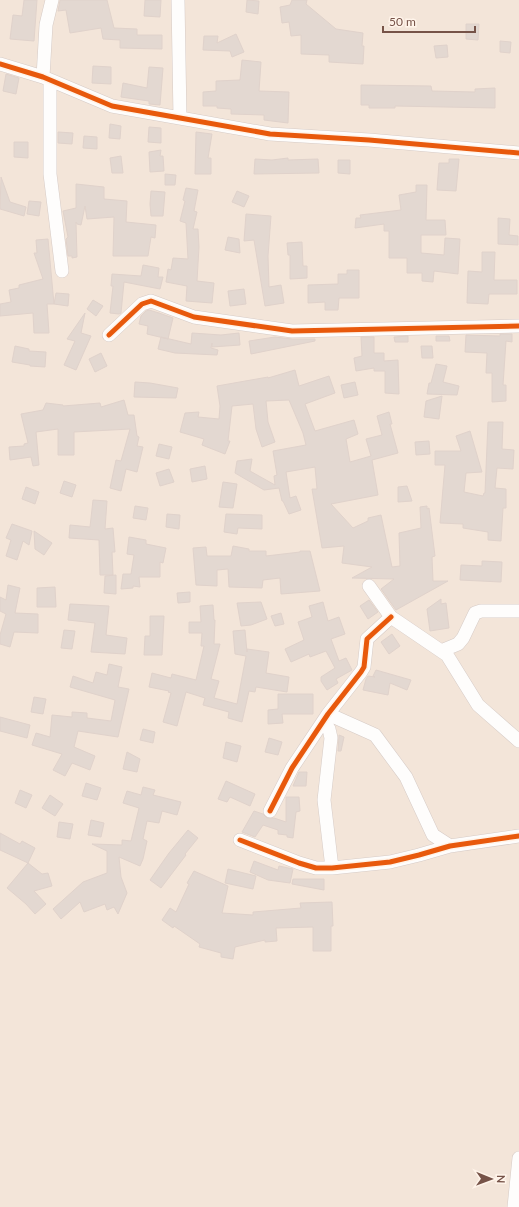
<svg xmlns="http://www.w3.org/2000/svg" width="519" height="1207" viewBox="0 0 519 1207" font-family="Lato,sans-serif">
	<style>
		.residential { fill: #f3e5d9 }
		.building { fill: #e3d8d1; stroke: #e0d2cb }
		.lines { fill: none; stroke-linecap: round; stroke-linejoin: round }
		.minor-casing { stroke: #d6cbc6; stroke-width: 14 }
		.minor { stroke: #fefdfc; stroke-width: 13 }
		.cycleway-casing { stroke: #fff4ea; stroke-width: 8 }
		.cycleway { stroke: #e8590c; stroke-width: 5 }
	</style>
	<rect width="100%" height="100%" fill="#f7f0e9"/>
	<path class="residential" d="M0 0H519V1207H0Z"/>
	<path class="building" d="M24 0H37L34 41 10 39 13 15 22 16Z
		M60 0H107L114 28 137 29V35H162V49L120 48V40L103 39 101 28 70 33 66 10 58 11Z
		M145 0H161L160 17 144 16Z
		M247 0 259 1 258 14 246 12Z
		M292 0H307L306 4 336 29 363 33 362 46H364L363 64 329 62V55L301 54V35L291 36 289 22 282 23 280 7 290 5Z
		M466 24H479L478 40 466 39Z
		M236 34 244 52 232 57 230 51 203 50 204 36H218L217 43Z
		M500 41 511 42 510 53 500 52Z
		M447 45 448 57 436 58 434 46Z
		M242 60 261 62 259 91 289 92 288 123 264 120V115L231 114V109L217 108V106H203V92L216 91V81L240 80Z
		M93 66 111 67V84L92 83Z
		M149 67 163 68 160 105 149 104V101L121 97 123 83 147 88Z
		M6 74 19 78 16 94 3 91Z
		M361 85 431 86 432 91 475 92V89L495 88V108L395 106V108H369V105H361Z
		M110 124 121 126 120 139 109 138Z
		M149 127 161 128V143L148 142Z
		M58 132 73 133 72 144 58 143Z
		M196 132 212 134 208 158H211V174H195Z
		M84 136 97 137V149L83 148Z
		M14 142H28V158L14 157Z
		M161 150 160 156H163L164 171 150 172 149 152Z
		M121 156 123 173H112L110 158Z
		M288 158V160L318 159 319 173 254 174 255 159 272 160Z
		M449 159H459L456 191 437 190 439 163H449Z
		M338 160H350V174L338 173Z
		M165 174 176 175 175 185H165Z
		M1 177 10 202 26 207 24 216 0 209Z
		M76 184 104 187V199L127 201 126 222 156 225 155 238 151 237 148 256H113L114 217 87 219 85 206 81 225 77 224 76 222 77 257 72 258V256H68L66 239 68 237 63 211 76 208Z
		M416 185H427L426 220H445L446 235H421V253L444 255 445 238 460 239 458 274 434 271 433 282 422 281V273H407V258H389V231H384V224L355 228 356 218H361L360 215 401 210 399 195 416 192Z
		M186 188 198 190 194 211 197 212 193 229H198L199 247 197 281 214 283 212 303 186 301 187 286 166 282 168 269 171 270 173 258 188 259 186 223 180 221 185 201 183 200Z
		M151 191 165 192 163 216H151L150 204Z
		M237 191 249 196 244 207 232 202Z
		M29 201 41 202 39 216 27 214Z
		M246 214 271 216 268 256 269 287 281 285 284 303 265 306 254 240 244 241Z
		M498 218 510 219 509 235 518 236V245L498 244Z
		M228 237 239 239 240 253 225 250Z
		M48 239 54 304H47L49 333H34L33 313 0 316V304L11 302 9 290 19 288V285L43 279 34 253H37L36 240Z
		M302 242 303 266H307V278L290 279V255H288L287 243Z
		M482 252H495L494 280H517V294H489L488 304 467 303 468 271 482 272Z
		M143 265 159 268 158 277H163L160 289 124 282 121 313 119 314 110 313 113 286H111L112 274 141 276Z
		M347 270H359V298H339L338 310H325V302L308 303V285L338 284V274H347Z
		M244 289 246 304 230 306 228 291Z
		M56 293 69 294 68 306 54 304Z
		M93 300 103 306 96 316 87 309Z
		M146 311 149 310 159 313 173 318 168 339 147 334 148 326 139 324 141 316Z
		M85 313 81 333 91 336 76 370 64 365 75 341 67 339Z
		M192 333 221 335 239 333 240 345 212 347V343L211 348 218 350 217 355 175 353 158 349 161 337 191 344Z
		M500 334H512V342L506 341 503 385H506V401L492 402V373H486L487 353 465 352 466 335 500 336Z
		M408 336V342H395L394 337Z
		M436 336H449L450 341H436Z
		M275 337 292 339H315V341L251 354 249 341Z
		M361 337H374V353H384V361L398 360 399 394 385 393V371H374V368L356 371 354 358 362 356Z
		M15 346 29 349V351L46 352 45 367 30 366V365L12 362Z
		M421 346H432L433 358H422Z
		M101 353 107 366 95 372 89 359Z
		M436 364 447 366 443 382 459 386 457 395 427 394 429 383H431Z
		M295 370 299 386 329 376 335 393 305 404 315 431 354 420 358 434 346 439 350 462 371 456 366 439 382 435 377 416 389 412 392 424H390L398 453 372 460 378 495 331 504 353 528 368 521V518L381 515 392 567 400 566 399 533 421 528 420 507 427 506V509L429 508 435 556 432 557 433 581H448L396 610 381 589 394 579 352 578 372 567 342 563 344 546 322 548 312 489H317L315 467 286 472 290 498 296 496 301 510 289 514 283 501H282L279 488 264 490 235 473 237 461 252 459 250 471 275 485 274 476 277 475 273 451 306 445 303 433 289 400 266 401 268 422 275 442 262 447 256 429 253 404 232 406 228 441H230L225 454 202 445 204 439 180 432 185 413 199 412 198 417 219 419 220 406 217 386 268 377V378Z
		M135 382 150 383 178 388 176 398 134 397Z
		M355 382 358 395 344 398 341 385Z
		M442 396 439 419 424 417 426 401Z
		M124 400 128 415H134L137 436 139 437 137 446 143 447 137 472 126 469 121 491 110 488 116 460 121 461 130 429 74 432V455H58V429L36 432 39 465 33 466 31 457 10 460 9 447 24 446V444L28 443 21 414 43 410 46 403 63 405V406L100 403 101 407Z
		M488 422H503L502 449 514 450 513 469 497 468 495 488 506 489V508H503L501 541 488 540V532L463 528V524L440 523 445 465H435V451H461L456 436 470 431 482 472 466 473 464 492 483 496 484 493H485Z
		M429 441 430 454 416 455 415 442Z
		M159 444 172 447 169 459 156 456Z
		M205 466 207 479 192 482 190 469Z
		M169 469 174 482 160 486 156 473Z
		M64 481 76 485 72 497 60 493Z
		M223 482 237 484 233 508 219 507Z
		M407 486 412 501 398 502V487Z
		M26 487 39 492 35 504 22 499Z
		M93 500 107 501 105 529 113 528 115 552H112L113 575H100L99 540 69 538 70 525 90 527Z
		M135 506 148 508 146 520 133 518Z
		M167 514 180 515 179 529 166 527Z
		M226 514 262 515V529L238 528 237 534 224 532Z
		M12 524 32 531 29 545 23 541 17 560 6 556 11 540 6 538Z
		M34 531 52 543 44 555 35 549Z
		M129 537 146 540V544L166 548 163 563 160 562V577H139L140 587 133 586V588L121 589 123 574H131L134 555 127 554Z
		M233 546 249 549V551H266V556L300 552V551H310L320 591 281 594 280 578 263 580 262 588 229 587 228 569 217 570V586L196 585 193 548 206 547 207 556H231Z
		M482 561 502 562 501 582 460 580 461 565 482 566Z
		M116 575V594L104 593 105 576Z
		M8 585 20 588 15 613 38 614V633L14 632 10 647 0 644V635L6 614 0 611V597L6 600Z
		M55 587 56 607H37V588Z
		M190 592V602L178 603 177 593Z
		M441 599V604L446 603 449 628 430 631 427 609Z
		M369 600 378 612 368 619 360 606Z
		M261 602 267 619 251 625 241 626 237 603Z
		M323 602 328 621 339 617 345 634 331 639 339 661 346 658 352 670 336 679 338 683 327 690 321 681V677L335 668 326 651 310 657 309 654 291 662 285 649 304 640 298 622 312 617 309 606Z
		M70 604 109 606 106 635 127 638 125 654 91 652 95 623 68 620Z
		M213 605 214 620H215L214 644H220L211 679 219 681 214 698 237 704 246 656 235 654 233 631 245 630 247 652V649L269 652 266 673 289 677 287 692 256 687 255 692 249 691 242 722 228 718 229 712 203 705 205 698 186 692 177 726 163 722 171 693 168 692 169 691 149 687 152 673 171 678 172 674 196 680 204 646H201L202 633H189V622H201L200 606Z
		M281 613 284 624 275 626 271 616Z
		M150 616H164L162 655H144L145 636H150Z
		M64 630 75 631 72 649 61 648Z
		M392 634 400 646 389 654 381 642Z
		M109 664 122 667 118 687 129 689 118 737 78 731 74 747 95 756 90 770 72 763 65 776 53 770 62 754 32 745 36 733 50 737 52 715 72 717V712L87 713V718L111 721 115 700 70 687 73 676 93 683 96 672 107 675Z
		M376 670 411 680 407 690 390 683 388 695 363 690 366 679 368 676 375 677 373 676Z
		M278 694H313V714H282L283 723 268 724V710L278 709Z
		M34 697 46 699 43 714 31 712Z
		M0 717 30 725 27 738 0 731Z
		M143 729 155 732 153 743 140 740Z
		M339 735 344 737 341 751H338Z
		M269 738 282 742 278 755 265 752Z
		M226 742 241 746 237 762 223 758Z
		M127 752 140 759 137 772 123 769Z
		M299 772H307L306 786H293Z
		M226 781 255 794 250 806 230 797 227 802 218 799Z
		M86 783 101 788 97 800 82 796Z
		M143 787 155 790 153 795 181 802 177 815 162 811 159 823 147 821 143 839 147 841 143 859 140 866 119 857 121 877 127 893 118 914 114 907 107 910 105 904 84 912 80 902 61 919 53 909 83 882 107 873V851L92 844 122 845V840L131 841 139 808 123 803 127 791 141 795Z
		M20 790 32 795 26 808 15 803Z
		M50 795 63 804 55 816 42 808Z
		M286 797H299L300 811 296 812 293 838 287 837V835L278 834V830L263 825 255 837 242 832 254 811 263 814 267 818H274L286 822Z
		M91 820 104 823 101 837 88 835Z
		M59 822 73 824 70 839 57 837Z
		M188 830 198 838 185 854 186 855 161 888 150 880 169 853Z
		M0 833 20 844 22 841 35 848 28 863 42 874 48 873 52 886 34 891 46 904 35 914 26 904 7 888 28 863 0 850Z
		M254 861 278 870 279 866 293 869 290 883 268 880 250 872Z
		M228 869 256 876 253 889 225 883Z
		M194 871 228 886 222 913 253 915V912L301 908 300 903 332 902 333 926H331V951H313V927L276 928 277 941 265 942V940L235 947 233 959 221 957V953L199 947 200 944 174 926 173 928 162 920 170 908 176 912 189 884 187 883Z
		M293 879H324V890L292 884Z"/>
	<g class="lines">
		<defs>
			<path id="minor" d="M178 0 180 118
				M0 64 43 77 112 106 180 118 270 134 369 140 519 153
				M43 77 46 25 52 0
				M50 80V174L62 271
				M109 335 142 304 151 301 194 317 292 331 519 326
				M369 586 391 617 447 655 478 705 519 741
				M441 651 458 644 463 638 475 613 481 611H519
				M328 714 375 735 406 777 433 835 450 846
				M324 721 329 729 331 738 324 800 332 868
				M270 811 292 768 328 714 361 672 364 667 367 639 391 617
				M240 840 299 863 316 868H332L390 862 419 855 450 846 519 836
				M514 1207 519 1158"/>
		</defs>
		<use href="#minor" class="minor-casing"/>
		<use href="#minor" class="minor"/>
		<defs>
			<path id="cycleway" d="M0 64 43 77 112 106 180 118 270 134 369 140 519 153
				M109 335 142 304 151 301 194 317 292 331 519 326
				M270 811 292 768 328 714 361 672 364 667 367 639 391 617
				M240 840 299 863 316 868H332L390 862 419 855 450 846 519 836"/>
		</defs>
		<use href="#cycleway" class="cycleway-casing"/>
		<use href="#cycleway" class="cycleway"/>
	</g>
	<g transform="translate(491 1179) rotate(91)" stroke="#fff4ea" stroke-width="3" paint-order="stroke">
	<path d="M0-3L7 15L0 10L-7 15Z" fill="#765348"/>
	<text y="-6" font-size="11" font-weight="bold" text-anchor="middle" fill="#765348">N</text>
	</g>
	<path d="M383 26v6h92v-6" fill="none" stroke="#765348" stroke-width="2"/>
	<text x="389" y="26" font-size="12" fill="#765348" stroke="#fff4ea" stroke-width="3" paint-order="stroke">50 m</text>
</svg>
